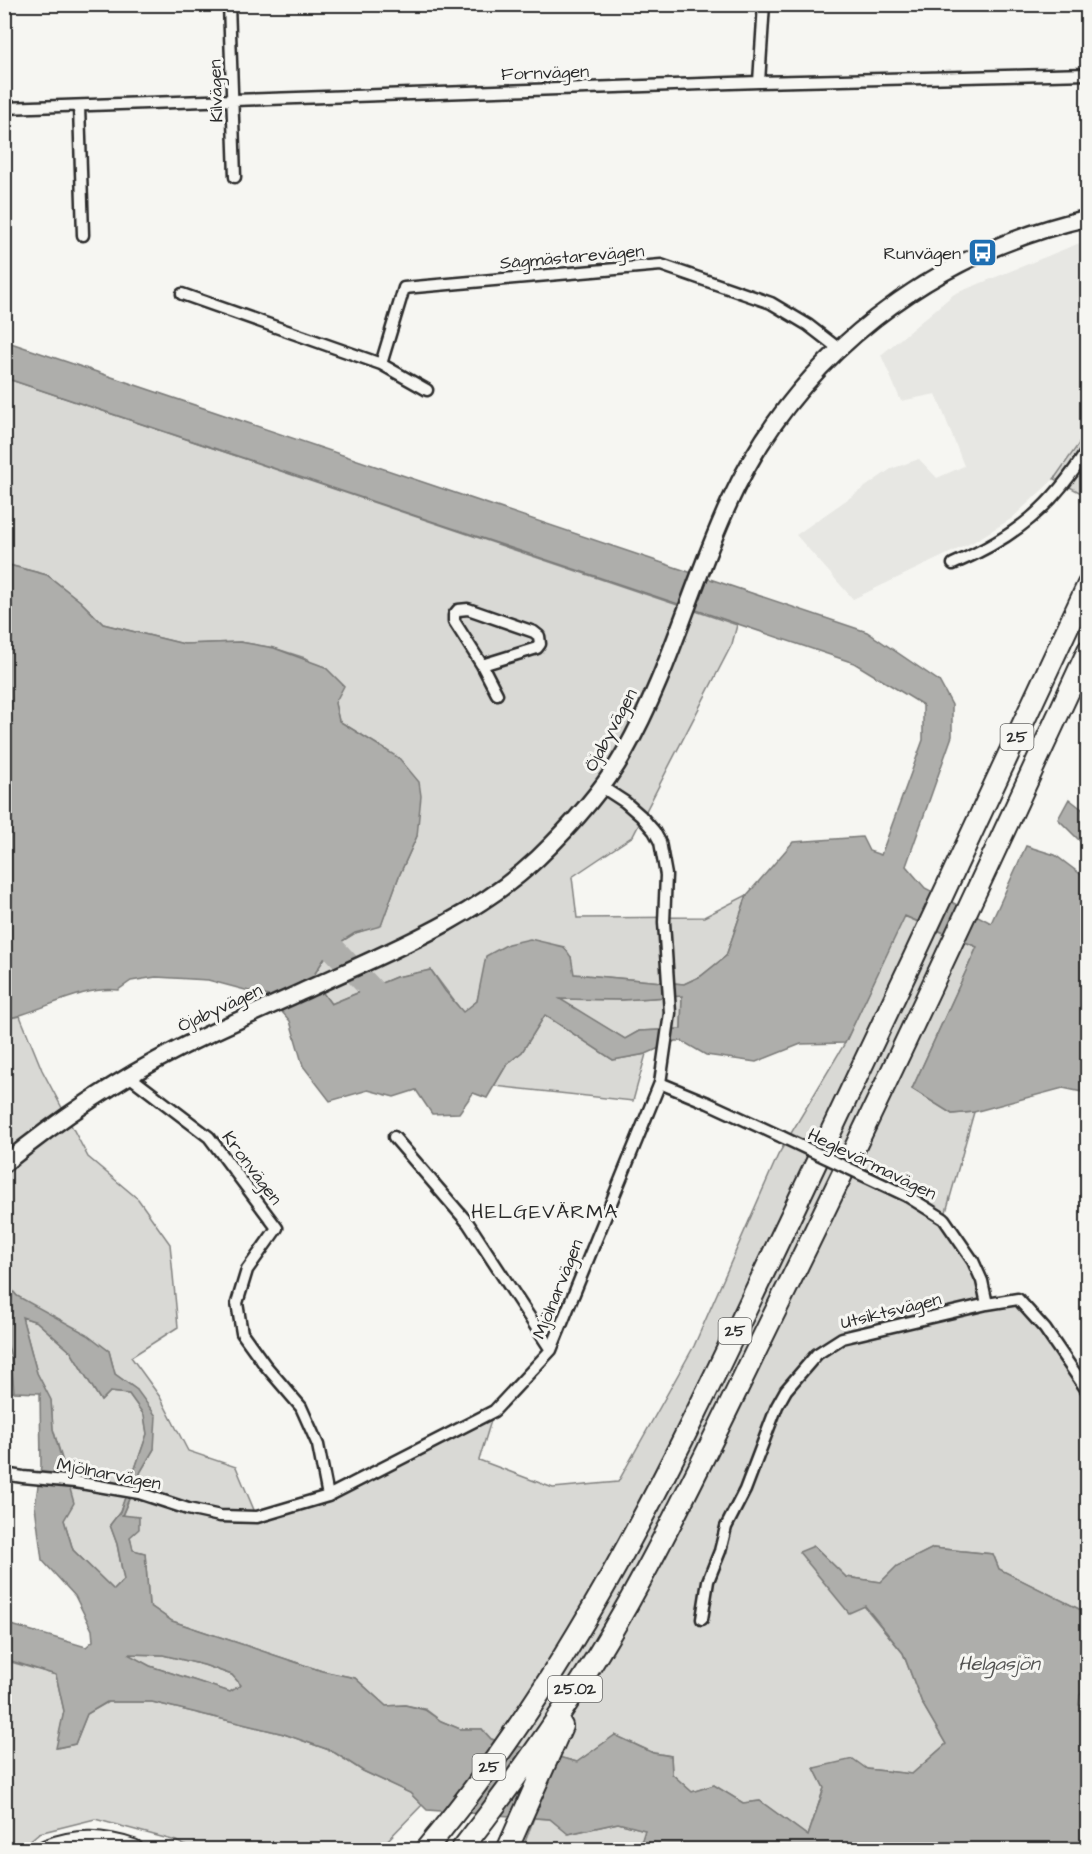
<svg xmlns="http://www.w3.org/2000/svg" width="1092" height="1854" viewBox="0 0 1092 1854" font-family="'Architects Daughter',sans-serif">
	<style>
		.built { fill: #e7e7e3 }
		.green { fill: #d9d9d5; stroke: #828280; stroke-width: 1.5 }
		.water { fill: #aeaeab; stroke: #7a7a78; stroke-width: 1.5; fill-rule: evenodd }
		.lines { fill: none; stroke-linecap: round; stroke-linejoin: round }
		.river { stroke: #aeaeab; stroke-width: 24 }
		.street-casing { stroke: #2b2b2b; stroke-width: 15 }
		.secondary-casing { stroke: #2b2b2b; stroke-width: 20 }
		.highway-casing { stroke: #2b2b2b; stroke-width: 24 }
		.street { stroke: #f6f6f2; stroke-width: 10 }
		.secondary { stroke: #f6f6f2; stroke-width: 15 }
		.highway { stroke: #f6f6f2; stroke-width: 20 }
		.street-bridge-casing { stroke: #2b2b2b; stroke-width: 15; stroke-linecap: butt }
		.street-bridge { stroke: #f6f6f2; stroke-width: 10 }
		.labels { text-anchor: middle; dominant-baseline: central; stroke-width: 6; stroke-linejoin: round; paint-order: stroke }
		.shield { fill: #f6f6f2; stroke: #686867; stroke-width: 1.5 }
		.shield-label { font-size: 16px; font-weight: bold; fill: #2b2b2b }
		.street-label { font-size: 18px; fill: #2b2b2b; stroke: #f6f6f2 }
		.poi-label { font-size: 18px; fill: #2b2b2b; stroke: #f6f6f2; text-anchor: end }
		.neighbourhood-label { font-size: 20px; letter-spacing: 1.5px; fill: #2b2b2b; stroke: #f6f6f2 }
		.water-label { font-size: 20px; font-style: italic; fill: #525251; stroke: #f6f6f2 }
	</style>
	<rect width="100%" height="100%" fill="#f6f6f2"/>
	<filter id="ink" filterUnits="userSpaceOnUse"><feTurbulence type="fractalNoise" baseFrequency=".0167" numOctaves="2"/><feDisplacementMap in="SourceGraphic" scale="12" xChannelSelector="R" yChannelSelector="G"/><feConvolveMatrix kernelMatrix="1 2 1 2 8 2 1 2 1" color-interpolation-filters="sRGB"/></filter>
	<g filter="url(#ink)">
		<path class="built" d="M1087 240V432L1085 437 1054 479 1011 519 973 542 853 599 796 535 891 469 919 459 937 478 964 466 936 394 901 401 881 355 954 294Z"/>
		<path class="green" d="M5 378 737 625 732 644 633 836 572 877 577 918 704 917 747 895 726 956 701 976 684 984 573 974 571 957 481 985 477 1001 463 1013 431 970 396 977 331 1004 312 978 331 948 355 933 381 925 399 876 417 836 386 750 339 721 335 704 308 659 274 648 240 642 184 644 103 624 80 601 47 575 5 564Z
			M1087 432V496L1054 479Z
			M904 916 977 947 912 1089 952 1114 974 1112 944 1219 973 1261 987 1304 1018 1299 1087 1392V1613L999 1569 993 1554 933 1548 897 1566 881 1582 846 1577 814 1546 903 1653 922 1703 946 1744 912 1774 867 1769 814 1768 824 1788 808 1836 760 1801 743 1803 714 1785 692 1792 672 1774 671 1756 654 1753 615 1735 577 1762 491 1739 482 1729H460L441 1721 425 1709 405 1705 386 1706 355 1678 322 1671 172 1621 149 1605 145 1553 133 1550 130 1536 122 1516 141 1471 154 1449 137 1390 115 1374 109 1351 17 1296 5 1281V1019L20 1016 42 1070 88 1157 138 1199 170 1244 178 1327 131 1357 160 1397 188 1451 236 1467 257 1517 328 1496 494 1411 479 1460 553 1488 618 1482 694 1346 778 1155 845 1043Z
			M682 996 681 1029 639 1031 625 1039 558 999 622 1000Z
			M545 1015 613 1060 646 1054 633 1101 494 1086 507 1064 522 1052Z
			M22 1317 37 1322 71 1352 101 1401 110 1392 129 1394 144 1415 147 1434 120 1512 110 1525 117 1544 124 1580 114 1590 73 1550 64 1520V1465L53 1429 51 1401 37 1373Z
			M4 1337 11 1356 14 1392 5 1393Z
			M126 1654 163 1655 204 1665 232 1675 241 1685 230 1692 150 1666Z
			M4 1660 56 1675 64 1711 57 1748 75 1744 87 1714 108 1702H152L284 1734 332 1751 363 1771 410 1793 422 1805 379 1849H192L176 1841 95 1819 39 1833 20 1849H5Z
			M534 1818 550 1819 569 1834 618 1823 646 1830 639 1849 522 1850Z"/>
		<path class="water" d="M5 341 867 632 939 681 952 705V736L906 866 925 888 991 923 1026 846 1055 855 1087 879V1093L1063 1088 974 1112 952 1114 912 1089 977 947 905 916 845 1043 801 1044 756 1062 706 1055 682 1041H675L646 1054 613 1060 545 1015 522 1052 507 1064 487 1098 473 1093 459 1113 432 1114 416 1090 394 1097 368 1090 330 1101 303 1066 290 1021 268 996 208 980 156 977 131 981 118 990C79 986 42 1012 5 1019V564L47 575 80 601 103 624 184 644 240 642 274 648 325 667 344 686 335 703 339 721 399 758 419 782 421 796 417 836 399 876 381 926 355 933 331 948 312 978 331 1004 396 977 431 970 445 991 463 1012 477 1001 486 956 508 944 530 939 564 947 571 957 574 974 684 984 701 976 726 956 747 895 793 842 862 837 869 851 881 855 923 740V705L854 663 5 378ZM682 996 681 1029 639 1031 625 1039 560 999 622 1000Z
			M1069 799 1087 813V848L1058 819Z
			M4 1281 17 1296 88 1335 109 1351 115 1374 137 1390 156 1416 154 1449 141 1471 122 1515 139 1517V1529L130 1537 133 1550 145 1553 149 1605 172 1621 322 1671 355 1678 386 1706 405 1705 425 1710 441 1721 460 1729H482L491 1739 577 1762 615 1735 653 1753 671 1756 672 1774 692 1792 714 1785 743 1803 760 1801 808 1836 824 1788 814 1768 853 1759 867 1769 912 1774 946 1744 922 1703 903 1653 865 1606 849 1613 799 1552 814 1546 846 1577 881 1582 897 1566 933 1548 993 1554 999 1569 1087 1613V1687L1080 1695 1079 1705 1087 1707V1849H639L645 1830 618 1823 568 1834 550 1819 427 1810 410 1793 363 1771 332 1751 284 1734 152 1702H107L87 1714 75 1744 56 1748 64 1711 56 1675 5 1659V1623L86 1647 93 1641 92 1630 75 1596 42 1560 35 1506 41 1466 40 1393 14 1392 11 1356 5 1337ZM22 1317 37 1322 71 1352 101 1401 110 1392 129 1394 144 1415 147 1434 120 1512 110 1525 117 1544 124 1580 114 1590 73 1550 64 1520 74 1503 53 1429 51 1400 37 1373ZM128 1654 163 1655 204 1665 232 1675 241 1685 230 1692 150 1666Z"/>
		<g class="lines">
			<path class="river" d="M309 923 392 1011"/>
			<defs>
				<path id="street" d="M229 4 235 177
					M759 82 764 4
					M79 106 83 235
					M4 108 759 82 1088 74
					M182 294 381 364 427 390
					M381 364 404 288 661 265 771 303 808 325 839 349
					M953 564C1016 537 1052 507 1088 449
					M482 665 537 648 540 644 539 636 534 632 468 609 458 610 454 615V621L482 665 497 694
					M129 1076 209 1137 277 1228 247 1270 237 1303 242 1333 265 1365 301 1407 318 1445 328 1496
					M660 1083 708 1103 782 1137
					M394 1137 468 1223 551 1350
					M907 1196 944 1219 973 1261 982 1281 987 1304
					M4 1474 23 1477 75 1482 139 1493 188 1509 220 1516 257 1517 328 1496 494 1411 551 1350 660 1083 670 1013 664 922 666 875 660 842 654 831 641 816 625 802 602 787
					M702 1619 708 1581 720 1551 726 1527 745 1490 777 1406 786 1390 817 1354 842 1338 987 1304 1018 1299 1045 1329 1088 1392"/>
				<path id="secondary" d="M4 1164C59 1119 117 1080 180 1048 223 1026 267 1008 310 988 388 952 475 918 538 858 570 827 602 792 624 753 669 674 691 585 729 503 796 356 931 253 1088 218"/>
				<path id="highway" d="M47 1850C77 1838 104 1840 133 1850
					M425 1850C582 1663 684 1440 788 1222 889 1010 990 797 1088 584
					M461 1850C528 1765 591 1673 642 1578 690 1490 732 1399 776 1310 884 1091 986 871 1088 650
					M507 1850 562 1726"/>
			</defs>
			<use href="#street" class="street-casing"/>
			<use href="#secondary" class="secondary-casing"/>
			<use href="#highway" class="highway-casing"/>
			<use href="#street" class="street"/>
			<use href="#secondary" class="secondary"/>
			<use href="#highway" class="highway"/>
			<defs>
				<path id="street-bridge" d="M782 1137 907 1196"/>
			</defs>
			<use href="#street-bridge" class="street-bridge-casing"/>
			<use href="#street-bridge" class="street-bridge"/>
		</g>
	</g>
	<defs>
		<symbol id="bus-square" viewBox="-11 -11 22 22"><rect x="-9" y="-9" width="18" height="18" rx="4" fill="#1f6fb2" stroke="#f6f6f2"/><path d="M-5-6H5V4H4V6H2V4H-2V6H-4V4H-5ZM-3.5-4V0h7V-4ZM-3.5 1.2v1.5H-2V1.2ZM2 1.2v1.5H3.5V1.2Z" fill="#fff"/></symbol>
	</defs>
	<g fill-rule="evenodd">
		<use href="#bus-square" x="966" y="236" width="33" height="33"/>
	</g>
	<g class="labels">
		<g class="shield">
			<rect x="1000.5" y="724" width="33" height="26" rx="4.5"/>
			<rect x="718.5" y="1318" width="33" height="26" rx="4.5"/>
			<rect x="548" y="1676" width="54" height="26" rx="4.5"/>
			<rect x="472.5" y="1754" width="33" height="26" rx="4.5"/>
		</g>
		<g class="shield-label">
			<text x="1017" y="737">25</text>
			<text x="735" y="1331">25</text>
			<text x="575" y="1689">25.02</text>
			<text x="489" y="1767">25</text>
		</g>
		<g class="street-label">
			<text transform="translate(545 73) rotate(-2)">Fornvägen</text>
			<text transform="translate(216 91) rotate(-92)">Kilvägen</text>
			<text transform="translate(572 257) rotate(-5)">Sågmästarevägen</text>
			<text transform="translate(611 730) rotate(-62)">Öjabyvägen</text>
			<text transform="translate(220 1008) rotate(-25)">Öjabyvägen</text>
			<text transform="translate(872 1164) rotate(26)">Heglevärmavägen</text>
			<text transform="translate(252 1168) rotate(53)">Kronvägen</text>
			<text transform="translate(558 1289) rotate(-68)">Mjölnarvägen</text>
			<text transform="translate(891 1311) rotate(-14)">Utsiktsvägen</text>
			<text transform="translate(109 1474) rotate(11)">Mjölnarvägen</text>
		</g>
		<g class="poi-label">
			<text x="961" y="253">Runvägen</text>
		</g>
		<g class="neighbourhood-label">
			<text x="545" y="1212">HELGEVÄRMA</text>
		</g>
		<g class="water-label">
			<text x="999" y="1664">Helgasjön</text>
		</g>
	</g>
	<rect width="1092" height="1854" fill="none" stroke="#f6f6f2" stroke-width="24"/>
	<rect x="12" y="12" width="1068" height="1830" fill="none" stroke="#2b2b2b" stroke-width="2" filter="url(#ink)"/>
</svg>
